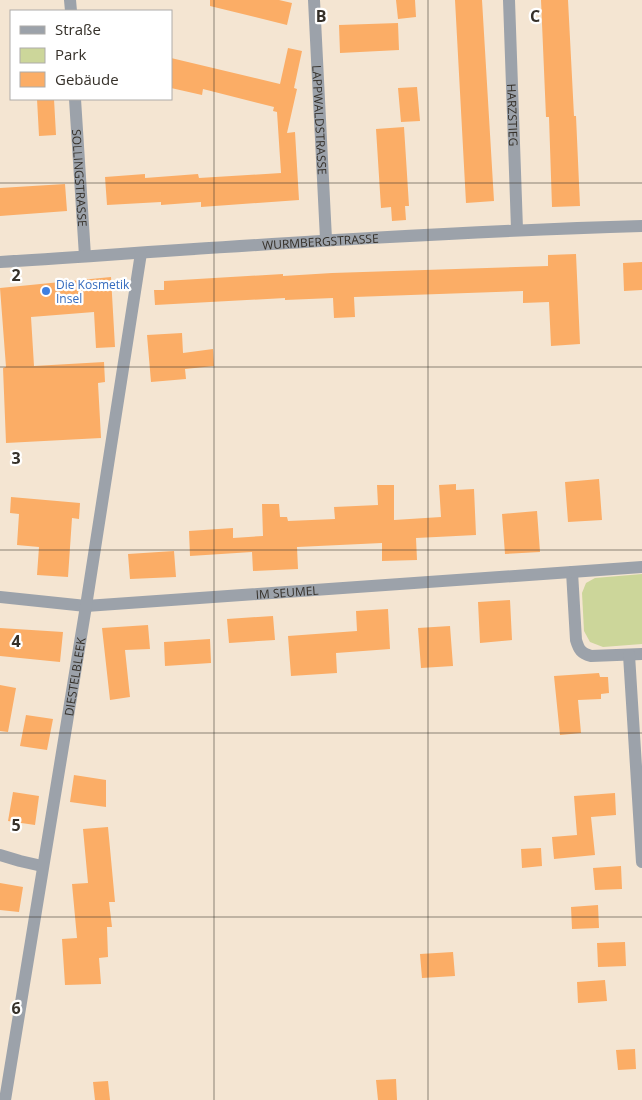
<svg xmlns="http://www.w3.org/2000/svg" width="642" height="1100" viewBox="0 0 642 1100" font-family="'Open Sans',sans-serif">
	<style>
		.green { fill: #ccd69a }
		.building { fill: #fbad66 }
		.lines { fill: none; stroke-linecap: round; stroke-linejoin: round }
		.minor { stroke: #9ca2aa; stroke-width: 12 }
		.grid { fill: none; stroke: #353029; stroke-width: 1; stroke-opacity: 0.55 }
		.shop-dot { fill: #3f7fe0; stroke: #fff; stroke-width: 2 }
		.labels { text-anchor: middle; dominant-baseline: central; stroke-width: 4.5; stroke-linejoin: round; paint-order: stroke }
		.street-label { font-size: 12px; fill: #353029; stroke: #fff }
		.shop-label { font-size: 12px; fill: #366cbe; stroke: #fff; text-anchor: start }
		.grid-label { font-size: 16px; text-anchor: middle; font-weight: bold; fill: #353029; stroke: #fff; stroke-width: 4.5; stroke-linejoin: round; paint-order: stroke }
	</style>
	<rect width="100%" height="100%" fill="#f4e5d2"/>
	<path class="green" d="M642 574V644L603 647 590 642 584 631 582 593 586 583 595 578Z"/>
	<path class="building" d="M210 0H279L292 3 287 25 210 6Z
		M396 0H415L416 17 398 19Z
		M455 0H482L494 201 466 203Z
		M541 0H568L574 116H576L580 206 552 207 549 117H546Z
		M398 23 399 50 340 53 339 25Z
		M288 48 302 51 294 88 297 89 287 133 295 132 299 200 201 207V202L161 205V202L107 205 105 177 145 174V178L198 174 199 178 281 173 277 112 273 111 274 107 203 89 202 95 171 88V58L280 84Z
		M417 87 420 121 401 122 398 88Z
		M37 99H54L56 135 39 136Z
		M404 127 409 206H405L406 220 392 221 391 207 381 208 376 129Z
		M65 184 67 211 0 216V188Z
		M576 254 580 344 551 346 549 302 523 303V291L354 297 355 317 334 318 333 298 285 300V298L155 305 154 290H164V281L283 274V276L332 273 548 266V255Z
		M642 262V290L624 291 623 263Z
		M111 277 115 347 96 348 94 312 31 317 34 366 104 362 105 382 98 383 101 438 6 443 3 368 6 367 0 288Z
		M182 333 183 353 213 349 214 366 185 369 186 379 151 382 147 335Z
		M599 479 602 520 568 522 565 482Z
		M456 484V490L474 489 476 535 416 538 417 560 382 561V543L297 547 298 569 253 571 252 552 190 556 189 531 233 528V538L263 536 262 504H279L280 517H287L288 521 335 519 334 507 378 505 377 485H394V520L441 517 439 485Z
		M11 497 80 503 79 519 72 518 68 577 37 575 39 547 17 545 19 514 10 513Z
		M537 511 540 552 505 554 502 514Z
		M174 551 176 577 130 579 128 554Z
		M510 600 512 640 480 643 478 602Z
		M388 609 390 649 336 653 337 673 291 676 288 636 357 631 356 611Z
		M273 616 275 640 229 643 227 619Z
		M148 625 150 649 125 650 130 697 110 700 102 628Z
		M450 626 453 666 421 668 418 628Z
		M0 628 63 632 60 662 0 656Z
		M210 639 211 663 165 666 164 642Z
		M599 673 600 677H608L609 693 601 694V699L578 700 581 733 560 735 554 676Z
		M0 685 16 688 8 732 0 731Z
		M26 715 53 719 47 750 20 746Z
		M74 775 106 780V807L70 802Z
		M13 792 39 796 35 825 8 821Z
		M615 793 616 815 591 817 595 855 554 859 552 837 577 835 574 796Z
		M108 827 115 902H109L112 927H107L108 957 99 958 101 984 65 985 62 939 77 938 72 884 88 883 83 829Z
		M541 848 542 866 522 868 521 849Z
		M621 866 622 889 595 890 593 868Z
		M0 883 23 887 19 912 0 910Z
		M598 905 599 928 572 929 571 907Z
		M625 942 626 966 598 967 597 943Z
		M453 952 455 976 422 978 420 954Z
		M605 980 607 1001 578 1003 577 982Z
		M635 1049 636 1069 618 1070 616 1050Z
		M396 1079 397 1100H378L376 1080Z
		M108 1081 110 1100H95L93 1082Z"/>
	<g class="lines">
		<g class="minor">
			<path d="M70 0 71 11"/>
			<path id="s1" d="M314 0 326 239"/>
			<path id="s2" d="M509 0 517 229"/>
			<path id="s3" d="M75 99 85 256"/>
			<path id="s4" d="M0 262C214 248 428 232 642 226"/>
			<path d="M572 572 576 640C579 650 581 653 591 656L642 654"/>
			<path id="s5" d="M0 597 86 606 642 567"/>
			<path d="M629 655 642 862"/>
			<path d="M0 855 20 861 42 866"/>
			<path id="s6" d="M5 1100 86 606 141 253"/>
		</g>
	</g>
	<path class="grid" d="M214 0V1100M428 0V1100M0 183H642M0 367H642M0 550H642M0 733H642M0 917H642"/>
	<circle class="shop-dot" cx="46" cy="291" r="5"/>
	<g class="labels">
		<g class="street-label">
			<text stroke="none"><textPath href="#s2" startOffset="115">HARZSTIEG</textPath></text>
			<text stroke="none"><textPath href="#s1" startOffset="120">LAPPWALDSTRASSE</textPath></text>
			<text stroke="none"><textPath href="#s3" startOffset="79">SOLLINGSTRASSE</textPath></text>
			<text stroke="none"><textPath href="#s4" startOffset="321">WURMBERGSTRASSE</textPath></text>
			<text stroke="none"><textPath href="#s5" startOffset="288">IM SEUMEL</textPath></text>
			<text stroke="none"><textPath href="#s6" startOffset="429">DIESTELBLEEK</textPath></text>
		</g>
		<g class="shop-label">
			<text x="56" y="284">Die Kosmetik<tspan x="56" dy="14">Insel</tspan></text>
		</g>
	</g>
	<g class="grid-label">
		<text x="321" y="22">B</text>
		<text x="535" y="22">C</text>
		<text x="16" y="281">2</text>
		<text x="16" y="464">3</text>
		<text x="16" y="647">4</text>
		<text x="16" y="831">5</text>
		<text x="16" y="1014">6</text>
	</g>
	<rect x="10" y="10" width="162" height="90" fill="#ffffff" stroke="#aeaca9"/>
	<rect x="20" y="26" width="25" height="8" fill="#9ca2aa" stroke="#aeaca9"/>
	<text x="55" y="35" font-size="15" fill="#353029">Straße</text>
	<rect x="20" y="48" width="25" height="15" fill="#ccd69a" stroke="#aeaca9"/>
	<text x="55" y="60" font-size="15" fill="#353029">Park</text>
	<rect x="20" y="72" width="25" height="15" fill="#fbad66" stroke="#aeaca9"/>
	<text x="55" y="85" font-size="15" fill="#353029">Gebäude</text>
</svg>
